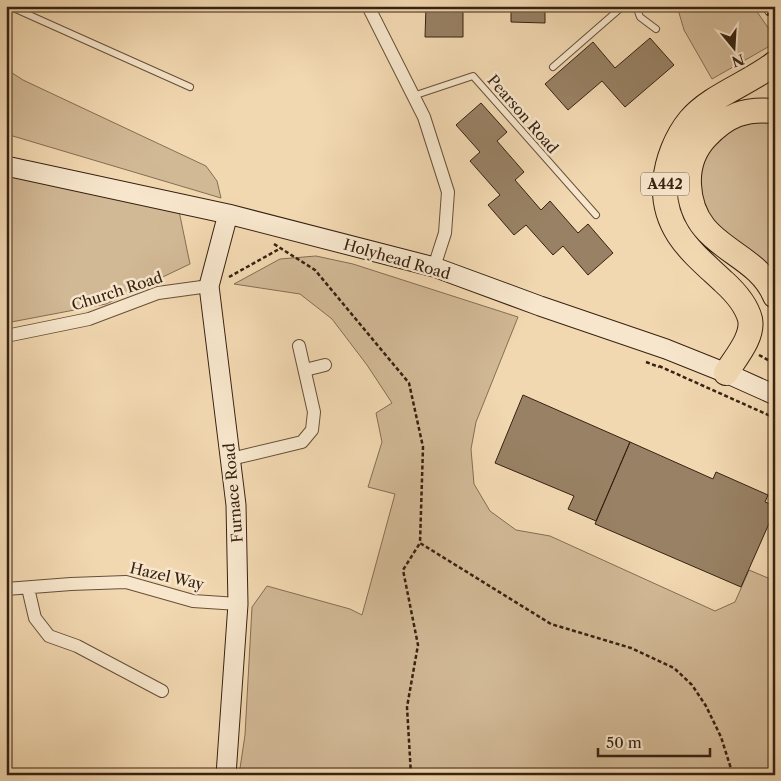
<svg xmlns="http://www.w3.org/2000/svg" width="781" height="781" viewBox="0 0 781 781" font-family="'Libre Caslon Text',serif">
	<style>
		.green { fill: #d2b996; stroke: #846e54 }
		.building { fill: #988164; stroke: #372211 }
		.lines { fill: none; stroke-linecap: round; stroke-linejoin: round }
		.lane-casing { stroke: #665039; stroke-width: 8 }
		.street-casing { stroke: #665039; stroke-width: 14 }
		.secondary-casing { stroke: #372211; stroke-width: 21 }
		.highway-casing { stroke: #372211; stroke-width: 26 }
		.path { stroke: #372211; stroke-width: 2.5; stroke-dasharray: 4 2.5; stroke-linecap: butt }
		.lane { stroke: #f7e6cc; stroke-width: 6 }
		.street { stroke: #f7e6cc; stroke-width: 12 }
		.secondary { stroke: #f7e6cc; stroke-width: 19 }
		.highway { stroke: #f2d8b1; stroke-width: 24 }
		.rail-casing { stroke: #372211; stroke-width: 5.5 }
		.rail { stroke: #f7e6cc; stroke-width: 4; stroke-dasharray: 11; stroke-linecap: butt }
		.labels { text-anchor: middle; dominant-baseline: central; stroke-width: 5; stroke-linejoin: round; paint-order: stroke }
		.shield { fill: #f7e6cc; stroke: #715d49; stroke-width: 1 }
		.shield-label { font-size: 14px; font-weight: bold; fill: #372211 }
		.street-label { font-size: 15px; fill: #372211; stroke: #f7e6cc }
	</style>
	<rect width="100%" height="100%" fill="#f2d8b1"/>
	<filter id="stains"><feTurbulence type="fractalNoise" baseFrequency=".004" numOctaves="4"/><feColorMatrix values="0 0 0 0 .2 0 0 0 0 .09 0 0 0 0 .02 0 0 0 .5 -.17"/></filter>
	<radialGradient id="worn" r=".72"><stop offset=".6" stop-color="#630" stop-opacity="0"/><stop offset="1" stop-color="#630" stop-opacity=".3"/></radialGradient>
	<path class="green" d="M677 6H753L769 29 775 26V43L712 79 684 30Z
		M6 69 23 80 206 166 217 181 221 198 6 134Z
		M775 118V279L704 215 697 170 704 153 737 123Z
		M6 173 179 211 190 264 106 304 6 323Z
		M316 256 353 264 518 317 476 422 471 449 474 484 490 511 516 530 550 536 715 611 735 602 749 570 775 581V775H239L245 735 252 607 267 586 350 609 362 615 395 494 368 487 382 442 376 413 392 403 367 365 332 319 300 294 234 284 280 259Z"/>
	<path class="building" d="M426 6H463V37H425Z
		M511 6H578L545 7V23L511 22Z
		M650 38 674 65 625 107 602 81 568 110 545 84 593 42 615 68Z
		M481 103 507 132 497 141 524 172 515 180 541 210 550 201 578 233 588 224 613 253 588 275 563 246 553 255 526 225 514 235 488 205 500 195 470 161 480 152 456 125Z
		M523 395 630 442 596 521 568 509 574 496 495 463Z
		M630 442 713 479 716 472 768 495 765 502 775 506V510L741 587 595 524Z"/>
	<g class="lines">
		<defs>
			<path id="lane" d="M9 6 190 87
				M636 6 640 17 656 29
				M553 67 623 6
				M413 96 473 76 596 215"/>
			<path id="street" d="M368 6 424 117 448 192 445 233 434 267
				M6 336 89 319 158 293 209 286
				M305 370 325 365
				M231 459 302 442 312 430 314 412 299 346
				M28 588 35 618 49 636 77 646 162 691
				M6 589 71 584 126 582 193 601 238 604"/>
			<path id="secondary" d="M6 166 228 214 434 267 540 306 666 349 726 373 775 395
				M226 775 238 604 236 505 209 286 228 214"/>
			<path id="highway" d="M775 111C745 108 727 115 706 137 693 151 688 167 689 185 692 250 755 248 775 296
				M726 373C735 358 754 337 750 319 746 304 735 292 724 282 693 253 662 230 665 182 667 160 676 137 690 120 710 96 750 83 775 63"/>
		</defs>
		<use href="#lane" class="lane-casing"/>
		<use href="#street" class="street-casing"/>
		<use href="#secondary" class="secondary-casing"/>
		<use href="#highway" class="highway-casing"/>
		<path class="path" d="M274 244 315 270 409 383 423 447 420 543 551 624 631 648 674 668 692 685 706 706 721 737 733 775
			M229 277 281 248
			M759 355 775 364
			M646 362 659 367
			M659 366 775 418
			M411 775 407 707 418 645 403 570 420 543"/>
		<use href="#lane" class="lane"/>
		<use href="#street" class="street"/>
		<use href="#secondary" class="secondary"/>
		<use href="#highway" class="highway"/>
		<defs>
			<path id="rail" d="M763 6 768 13
				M774 6 775 7"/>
		</defs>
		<use href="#rail" class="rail-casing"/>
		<use href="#rail" class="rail"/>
	</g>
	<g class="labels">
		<rect class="shield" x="641" y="172.5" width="48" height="23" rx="4"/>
		<g class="shield-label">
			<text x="665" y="184">A442</text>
		</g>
		<g class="street-label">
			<text transform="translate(523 114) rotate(49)">Pearson Road</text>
			<text transform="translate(397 259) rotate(16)">Holyhead Road</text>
			<text transform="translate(117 291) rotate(-18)">Church Road</text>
			<text transform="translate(233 493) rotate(-95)">Furnace Road</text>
			<text transform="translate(167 576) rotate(13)">Hazel Way</text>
		</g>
	</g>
	<rect width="781" height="781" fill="none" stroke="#f2d8b1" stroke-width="25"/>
	<rect x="8" y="8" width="766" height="766" fill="none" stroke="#372211" stroke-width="2.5"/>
	<rect x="12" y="12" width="756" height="756" fill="none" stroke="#372211"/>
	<g transform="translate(734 48) rotate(162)" stroke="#f7e6cc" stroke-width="4" paint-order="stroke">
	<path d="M0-4L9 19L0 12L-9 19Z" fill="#372211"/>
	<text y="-8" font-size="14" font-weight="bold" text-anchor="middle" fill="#372211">N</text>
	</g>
	<path d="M598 748v8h112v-8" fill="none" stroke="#372211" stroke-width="2.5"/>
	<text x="606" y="748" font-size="15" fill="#372211" stroke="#f7e6cc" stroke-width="4" paint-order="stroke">50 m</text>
	<rect width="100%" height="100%" filter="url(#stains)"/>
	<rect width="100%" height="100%" fill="url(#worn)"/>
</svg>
